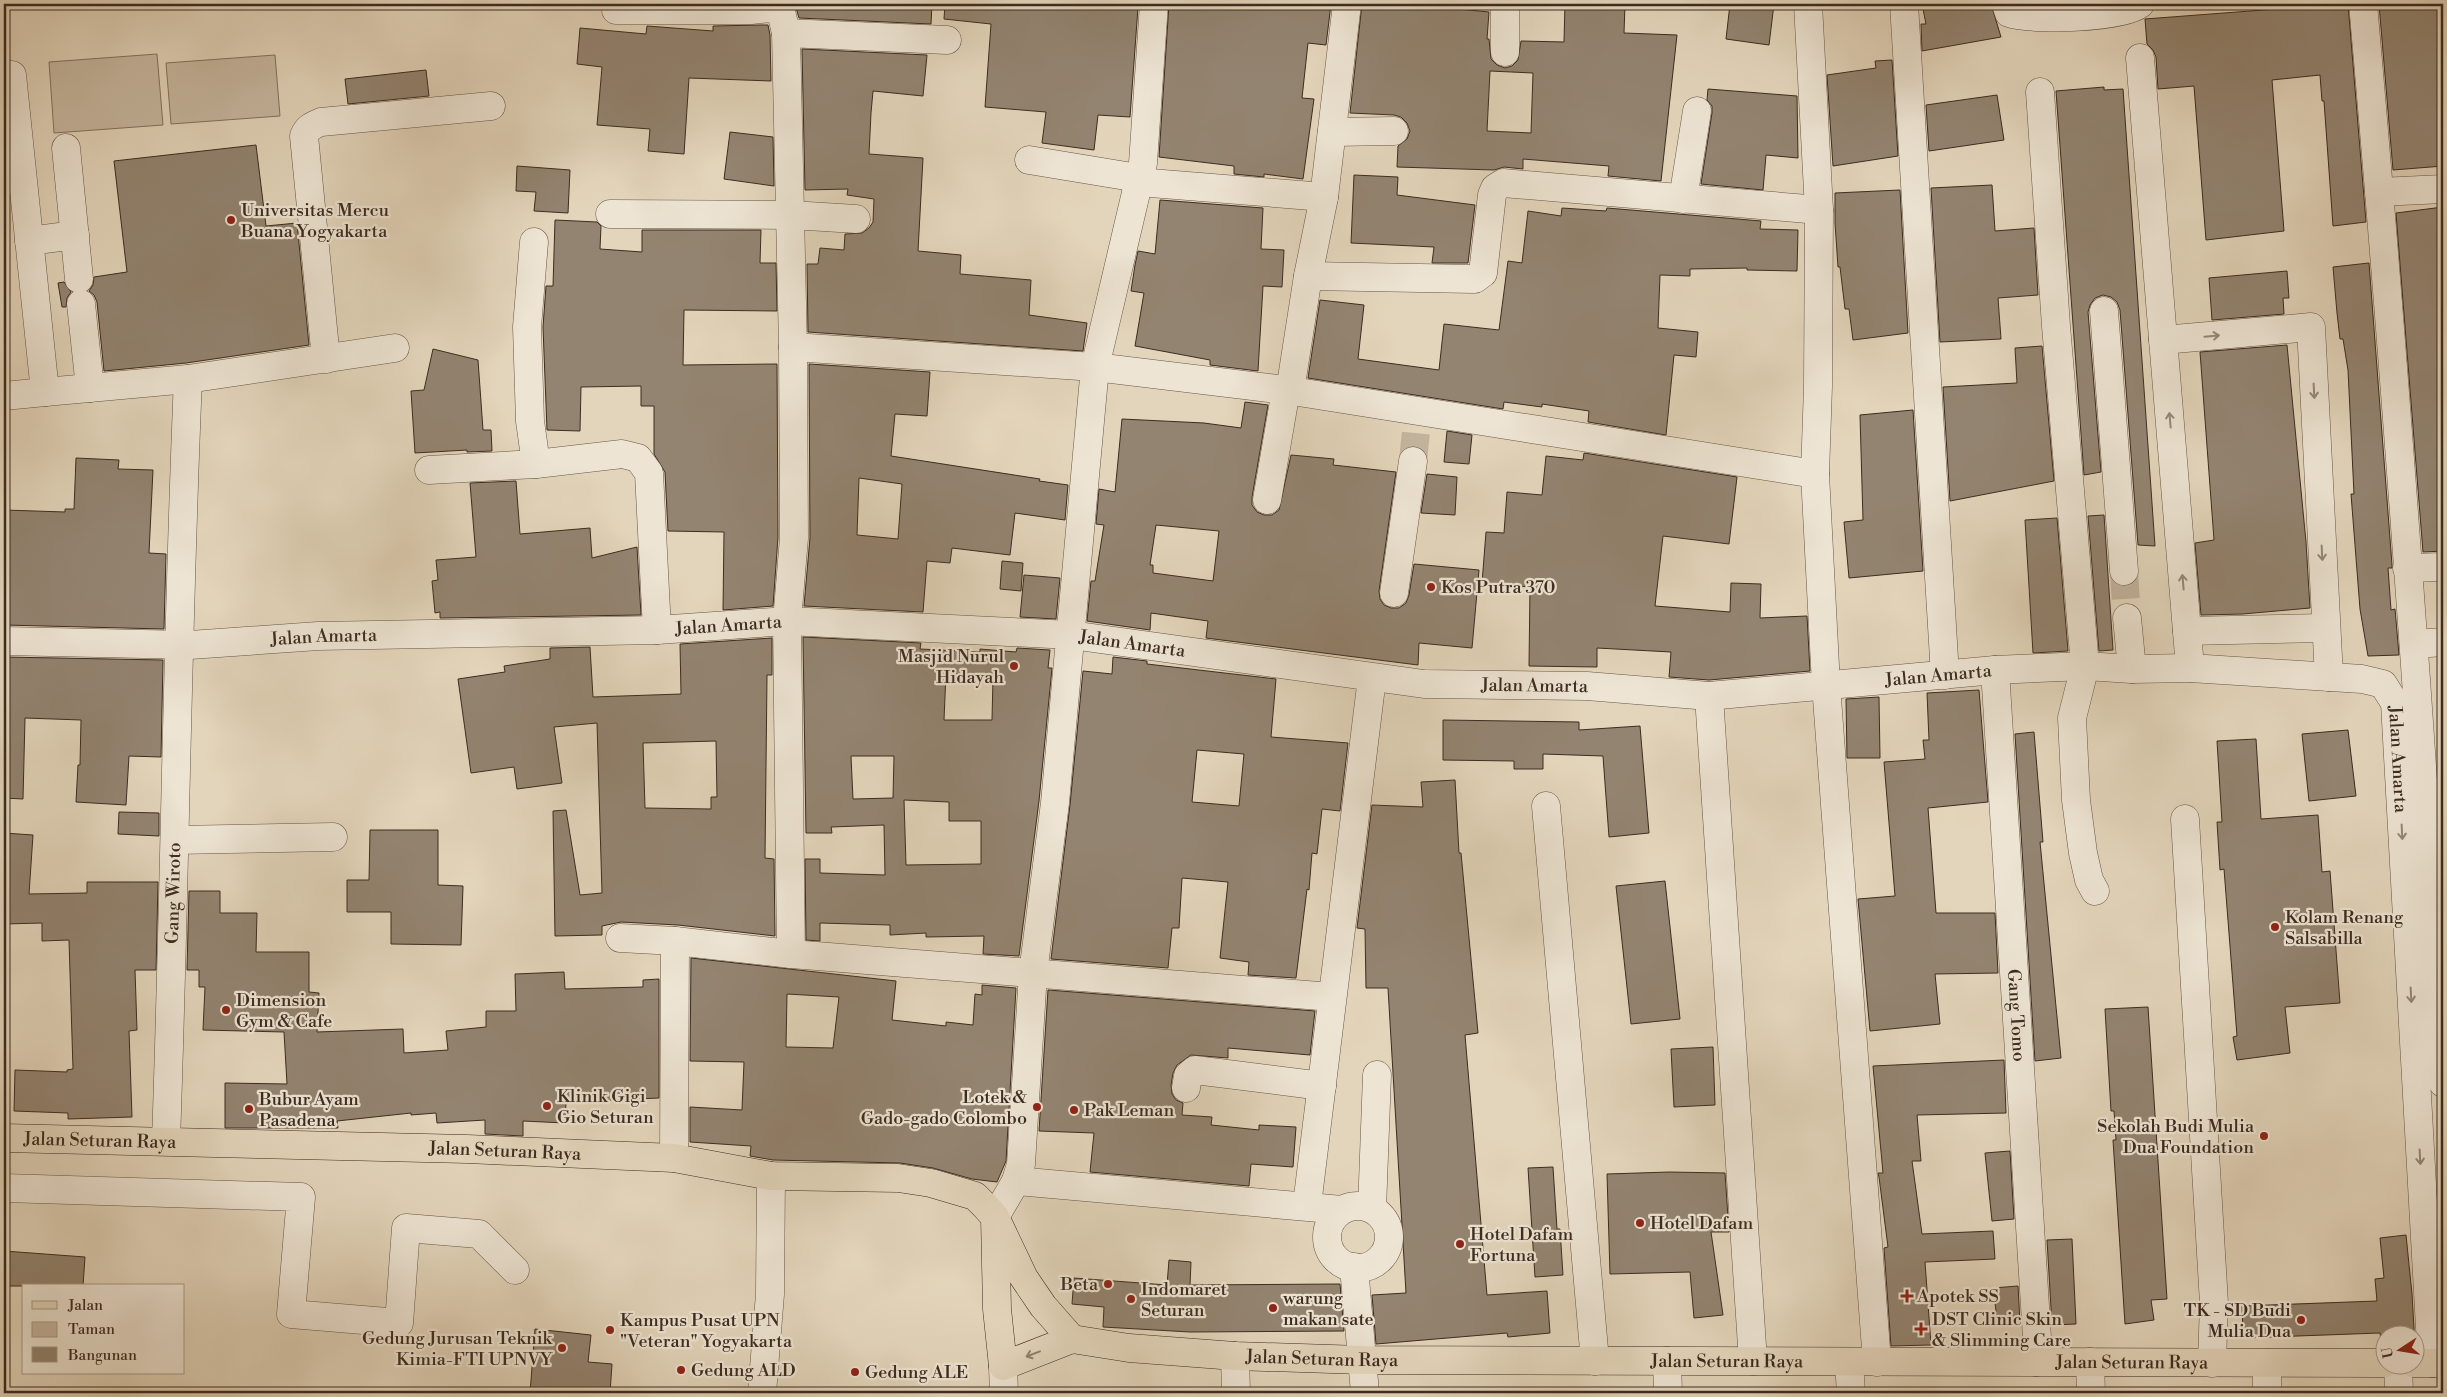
<svg xmlns="http://www.w3.org/2000/svg" width="2447" height="1397" viewBox="0 0 2447 1397" font-family="'Libre Bodoni',serif">
	<style>
		.green { fill: #c7b8a1; stroke: #827260 }
		.building { fill: #938471; stroke: #3c2c20; fill-rule: evenodd }
		.lines { fill: none; stroke-linecap: round; stroke-linejoin: round }
		.minor-tunnel { stroke: #c2b39c; stroke-width: 28; stroke-dasharray: 28 14; stroke-linecap: butt }
		.minor-casing { stroke: #665647; stroke-width: 29 }
		.major-casing { stroke: #3c2c20; stroke-width: 29 }
		.minor { stroke: #ede4d3; stroke-width: 28 }
		.major { stroke: #e3d5bb; stroke-width: 28 }
		.oneway { stroke: #94887a }
		.oneway2 { stroke: #90806e }
		.poi-dot { fill: #8f2418; stroke: #ede4d3; stroke-width: 2 }
		.labels { text-anchor: middle; dominant-baseline: central; stroke-width: 4.5; stroke-linejoin: round; paint-order: stroke }
		.poi-label { font-size: 18px; fill: #3c2c20; stroke: #ede4d3; text-anchor: start }
		.street-label { font-size: 18px; fill: #3c2c20; stroke: #ede4d3 }
	</style>
	<rect width="100%" height="100%" fill="#e3d5bb"/>
	<filter id="stains"><feTurbulence type="fractalNoise" baseFrequency=".004" numOctaves="4"/><feColorMatrix values="0 0 0 0 .2 0 0 0 0 .09 0 0 0 0 .02 0 0 0 .5 -.17"/></filter>
	<radialGradient id="worn" r=".72"><stop offset=".6" stop-color="#630" stop-opacity="0"/><stop offset="1" stop-color="#630" stop-opacity=".3"/></radialGradient>
	<path class="green" d="M157 54 163 125 54 133 49 62Z
		M275 55 280 116 171 124 166 63Z"/>
	<path class="building" d="M795 4H932L931 24 799 18Z
		M945 4H1097L1138 7 1130 117 1098 115 1094 150 1042 143 1046 112 985 107 991 24 944 19Z
		M1169 4H1331L1326 45 1308 43 1302 98 1314 99 1303 179 1264 174V177L1234 174V166L1159 157Z
		M1362 4H1408L1489 12 1487 39H1489L1491 59 1497 65 1505 68 1512 66 1518 60 1521 41 1564 42 1565 4H1625L1624 33 1677 35 1661 181 1608 176 1609 166 1523 159V169L1504 167 1494 170 1397 167 1398 146 1407 139 1410 131 1407 123 1401 117 1394 115 1350 113ZM1490 71 1533 73 1531 133 1487 131Z
		M1730 4H1774L1769 45 1726 39Z
		M1922 4H1991L2001 37 1922 51 1921 24H1926Z
		M2316 4H2348L2366 222 2333 226 2324 101H2322L2320 75 2272 80 2284 231 2206 240 2194 86 2158 89 2156 57 2153 50 2147 44 2145 19 2316 6Z
		M2379 4H2443V166L2393 170Z
		M761 25H768L770 35 771 81 689 78 684 154 648 151 650 129 597 125 602 67 577 64 580 28 646 34 647 26 713 31V26Z
		M802 49 927 55 923 96 873 91 871 113 869 154 923 158 918 251 961 255 960 274 1031 280 1029 315 1087 323 1083 351 808 332 807 264H818L820 248 844 250 845 234 862 233 869 228 873 222 874 199 847 195 848 189 805 190Z
		M1892 60 1898 156 1833 166 1827 75 1876 68 1875 61Z
		M426 70 429 96 348 104 345 79Z
		M2104 87V90L2123 89 2155 546 2138 545 2120 310 2117 302 2111 297 2103 295 2095 298 2090 305 2088 312 2101 472 2084 475 2056 91Z
		M1708 89 1797 96 1798 158 1766 155 1763 190 1701 184 1712 113V106L1707 100Z
		M1997 95 2004 140 1929 151 1926 105Z
		M730 132 773 137 774 186 724 179Z
		M256 145 266 226 297 223 309 345 186 363 104 371 97 302 94 295 89 291 93 285 94 277 127 272 114 161Z
		M517 166 570 170 568 213 534 211 536 192 516 191Z
		M1354 175 1398 177 1397 195 1475 205 1468 263H1432L1434 247 1351 243Z
		M1992 185 1995 231 2034 228 2038 295 1998 298 2001 339 1940 342 1931 188Z
		M1900 190 1908 333 1853 340 1849 309H1845L1840 267H1838L1835 223V193Z
		M1160 200 1263 208 1261 249 1284 250 1282 287 1263 286 1258 371 1210 365V360L1135 346 1144 293 1131 291 1135 265 1138 251 1155 254Z
		M2443 207V551L2423 552 2396 213Z
		M1562 208 1606 211 1607 208 1761 221 1760 229 1798 230 1797 271 1747 270V268L1690 269V276L1660 275 1658 328 1698 332 1696 357 1674 355 1666 435 1588 422 1589 411 1542 404V407L1504 402 1503 409 1308 378 1320 300 1364 305 1358 359 1439 370 1444 324 1499 330 1508 261 1522 263 1528 211 1561 216Z
		M555 220 597 222 601 226 600 249 642 252V230H761L760 263H776L777 311 684 310 683 365 777 364 778 537 773 606 723 610 724 532 668 531 665 472 654 454V406H641V386L581 387 580 431 547 430 543 327 546 286H553Z
		M2369 263 2392 565V568H2388L2391 610 2395 609 2399 655 2368 656 2360 609 2351 494H2354L2348 370 2343 339H2340L2337 313 2333 267Z
		M2287 271 2289 298H2283L2284 314 2212 320 2209 278Z
		M64 282 71 292 67 298 66 307H62L58 283Z
		M2287 345 2306 542 2310 608 2243 614 2201 615 2195 543 2214 540 2200 352Z
		M2042 346 2054 481 1950 501 1943 387 2017 383 2015 348Z
		M433 349 478 360 483 430H491L492 451 467 452V450L415 453 411 391 424 390Z
		M809 364 930 372 927 416 895 414 891 456 1040 479 1039 481 1068 485 1065 520 1015 513 1010 555 952 548 950 563 927 561 923 612 804 606 810 538ZM859 478 902 484 898 539 857 535Z
		M1245 402 1268 405 1252 497V505L1257 512 1264 515H1272L1279 510 1291 455 1334 459 1333 465 1396 472 1379 591 1380 599 1384 605 1391 608H1399L1406 603 1409 595 1414 564 1479 570 1472 648 1419 643 1418 665 1206 638 1208 621 1151 613 1150 630 1087 621 1091 581H1095L1104 525 1096 524 1099 489 1115 492 1122 419 1204 423 1241 428ZM1156 525 1219 531 1213 581 1153 573V565H1150Z
		M1913 410 1923 571 1849 578 1844 522 1863 520 1860 415Z
		M1447 431 1472 435 1469 464 1444 462Z
		M1584 453 1737 477 1729 544 1663 536 1655 606 1730 612 1731 583 1761 584 1760 618 1807 616 1810 671 1709 680 1669 677 1671 652 1597 648V667L1529 666 1530 587 1482 583 1486 532 1504 533 1507 492 1542 495 1546 456 1583 460Z
		M76 458 119 460 118 469 153 470 149 553 166 554 164 629 4 625V510L65 512V509H74Z
		M1427 474 1457 477 1455 515 1421 513Z
		M516 481 520 534 590 528 592 558 637 547 641 615 440 618V612L435 613 432 581 438 580 436 560 476 557 470 483Z
		M2104 515 2113 650 2099 651 2088 516Z
		M2057 518 2068 651 2033 653 2025 520Z
		M1002 561 1023 563 1021 591 1000 589Z
		M1024 575 1060 578 1056 619 1020 617Z
		M803 637 921 643 920 649 980 652V649L1016 652 1017 648 1050 650 1048 668H1052L1039 801 1019 956 983 954 984 936 926 937V933L890 935V925L820 923V941L806 940 805 859H820V873L885 875 884 825 831 827 832 833H806ZM946 673 993 678 992 720H944ZM851 756H894L893 798 853 799ZM904 800 949 802V821H981V864L906 865Z
		M772 638V675H767L765 858 774 859 775 936 678 925 621 922 602 926V935L555 936 553 811 566 810 580 895 602 893 597 723 554 727 562 783 517 789 514 767 471 773 458 679 505 672 504 666 550 659V648L590 647 593 697 681 694 680 644ZM716 741 717 797H711V809L645 808 643 743Z
		M4 657 163 660 161 757 129 756 126 805 76 802 78 765H80L81 720 25 718 23 799 4 798Z
		M1113 657 1147 661V664L1276 679 1271 737 1348 743 1340 811 1322 809 1317 854 1312 853 1309 890 1307 889 1296 978 1248 975 1249 962 1220 958 1228 882 1182 878 1179 928H1172L1168 968 1051 959 1070 805 1083 671 1112 674ZM1197 750 1244 754 1239 806 1192 802Z
		M1979 690 1988 802 1928 808 1936 913H1995L1998 973 1935 974 1940 1024 1870 1031 1858 899 1895 896 1884 762 1925 759 1923 740H1929L1927 693Z
		M1879 697 1880 758H1847L1846 699Z
		M1443 720 1579 722V730L1640 726 1649 833 1609 837 1603 756 1543 754V769H1514V761L1443 760Z
		M2348 730 2356 796 2309 801 2302 734Z
		M2034 732 2043 842H2040L2061 1058 2035 1061 2015 734Z
		M2256 739 2261 819 2318 815 2322 872 2330 871 2340 1003 2285 1007 2290 1053 2237 1060 2233 1037 2237 1036 2224 869 2220 870 2217 822H2222L2217 741Z
		M1455 780 1459 853H1461L1478 1033 1465 1035 1487 1295 1547 1291 1550 1333 1508 1337 1507 1333 1376 1344 1372 1295 1406 1293 1388 988H1366L1365 929 1357 928 1372 805 1423 807 1421 782Z
		M119 812 159 813V836L118 834Z
		M370 830H438V885L463 886 461 945 391 944V912H347V880H369Z
		M4 833 33 835 29 894 87 893V882H158L156 970H135L137 1030 129 1031 132 1117 68 1119V1113L14 1111 15 1070 67 1072V1070L73 1069 69 940 42 941V923L4 924Z
		M1665 881 1680 1019 1631 1024 1616 886Z
		M189 891H220V913H257L256 952H309V992L319 993 317 1032 403 1029 404 1053 448 1050 446 1031 486 1027V1011H516L515 974 564 972 565 989 643 987V980L659 979V1098L566 1102 565 1123 523 1121V1136L485 1134V1120L437 1123 436 1113 411 1115V1113L337 1121 338 1128H225V1083L287 1084 284 1032 203 1030 205 987H199V970H187Z
		M691 958 896 981 892 1020 946 1026V1022L973 1025 975 994 982 995V985L1016 988 1006 1161 997 1182 972 1179 933 1168 900 1163 773 1160 750 1156 751 1146 690 1142V1107L742 1110 744 1062 690 1061ZM787 994 839 997 833 1048 786 1047Z
		M1048 990 1315 1011 1310 1055 1228 1048V1058L1191 1055 1177 1065 1173 1073 1171 1085 1172 1094 1176 1100 1183 1103 1182 1115 1212 1117 1211 1125 1259 1130V1125L1296 1127 1293 1167 1251 1164 1249 1186 1090 1172 1094 1133 1039 1131Z
		M2148 1007 2167 1299 2151 1300 2154 1320 2125 1324 2113 1140H2116L2114 1111H2111L2105 1009Z
		M1713 1047 1715 1105 1674 1107 1671 1049Z
		M2004 1060 2006 1113 1917 1115 1921 1161H1912L1922 1234 1993 1231 1995 1259 1925 1262 1931 1345 1891 1346 1884 1248 1888 1247 1879 1177 1878 1173H1883L1873 1066Z
		M2010 1151 2014 1219 1992 1221 1985 1153Z
		M1553 1167 1557 1229H1560L1563 1275 1535 1277 1528 1168Z
		M1669 1172 1725 1173 1729 1232H1711L1723 1315 1694 1318 1690 1272 1610 1274 1607 1174Z
		M2406 1235 2412 1294 2415 1346 2414 1334H2384V1347H2382L2380 1333 2243 1338 2242 1306 2377 1301 2375 1279 2384 1278 2380 1238Z
		M2072 1239 2076 1324 2052 1325 2047 1240Z
		M4 1251 85 1257 83 1286H4Z
		M1169 1260 1191 1262 1190 1285 1340 1284 1344 1331 1190 1332 1103 1327 1104 1307 1072 1304 1074 1278 1167 1285Z
		M2018 1286 2020 1323 1998 1326 1993 1288Z
		M535 1329 591 1335 588 1362 612 1364 610 1393H530Z"/>
	<g class="lines">
		<path class="minor-tunnel" d="M1413 461 1418 411
			M2124 571 2127 618"/>
		<defs>
			<g id="minor">
				<path d="M1808 4 1819 210 1818 386 1815 474 1826 685 1877 1362"/>
				<path d="M1904 4 1945 675"/>
				<path d="M2006 4 2009 13C2030 21 2122 18 2140 4"/>
				<path d="M2363 4C2395 363 2420 723 2443 1083"/>
				<path d="M616 10H751L780 7 786 33"/>
				<path d="M1505 52V4"/>
				<path d="M2140 58 2190 668"/>
				<path d="M2040 92 2056 326 2085 666 2072 718 2076 800 2083 853 2089 880 2095 891"/>
				<path d="M1332 132 1394 131"/>
				<path d="M66 148 79 279"/>
				<path d="M1029 160 1126 176 1138 182 1324 197"/>
				<path d="M2379 192 2443 189"/>
				<path d="M1683 199 1697 111"/>
				<path d="M610 214 791 215 856 219"/>
				<path d="M29 241 75 235"/>
				<path d="M534 242 527 327 530 421 536 464"/>
				<path d="M1308 276 1324 197 1347 4"/>
				<path d="M81 304 90 388"/>
				<path d="M2104 311 2124 571"/>
				<path d="M2163 340 2311 327 2329 677"/>
				<path d="M793 347 1095 367 1286 390 1815 474"/>
				<path d="M326 359 304 136C307 128 313 125 321 122L491 106"/>
				<path d="M1290 391 1308 276 1475 279 1483 273 1492 195 1495 188 1503 183 1819 210"/>
				<path d="M45 392 188 379 395 348"/>
				<path d="M4 396 45 392 12 75"/>
				<path d="M429 470 536 464 622 454 638 458 649 473 657 630"/>
				<path d="M1267 500 1286 390"/>
				<path d="M2407 568 2443 567"/>
				<path d="M1394 593 1413 461"/>
				<path d="M2127 618 2132 669"/>
				<path d="M2187 631 2326 628"/>
				<path id="s1" d="M4 641 190 645 318 636 657 630 787 621 1071 635 1424 684 1587 686 1709 696 1995 670 2085 666 2132 669 2190 668 2362 679 2383 684 2395 703 2432 1363"/>
				<path d="M2415 644 2443 642"/>
				<path id="s2" d="M1995 670 2037 1338 2036 1362"/>
				<path d="M1709 696 1753 1361"/>
				<path d="M1546 806 1595 1361"/>
				<path d="M2185 819 2214 1303 2212 1363"/>
				<path d="M175 840 333 837"/>
				<path d="M620 938 675 941 791 954 787 621 794 538 793 347 786 33 947 40"/>
				<path d="M791 954 1332 997"/>
				<path d="M1186 1088 1188 1076 1195 1070 1322 1086"/>
				<path id="s3" d="M166 1141C175 887 177 633 188 379"/>
				<path d="M674 1158 675 941"/>
				<path d="M1016 1181 1342 1210"/>
				<path d="M4 1188 301 1197 291 1314 399 1323 406 1228 479 1234 515 1270"/>
				<path d="M1307 1205 1372 678"/>
				<circle cx="1358" cy="1237" r="31"/>
				<path d="M1372 1209 1377 1075"/>
				<path d="M995 1217 1016 1181 1021 1164 1033 973 1055 803 1095 367 1143 163 1154 4"/>
				<path d="M1354 1267 1365 1393"/>
				<path d="M1235 1356 1236 1393"/>
				<path d="M1667 1361 1668 1393"/>
				<path d="M1849 1362 1851 1393"/>
				<path d="M2090 1362 2091 1393"/>
				<path d="M2267 1363V1393"/>
				<path d="M2398 1364 2399 1393"/>
				<path d="M1003 1366 1004 1393"/>
				<path d="M762 1393 770 1294 771 1176"/>
			</g>
			<g id="major">
				<path id="s4" d="M4 1138 467 1149 674 1158 771 1176 898 1178 931 1183 975 1196 985 1206 995 1217 1024 1278 1043 1306 1072 1339 1003 1366 997 1309 995 1217"/>
				<path id="s5" d="M1072 1339 1129 1348 1235 1356 1362 1360 2384 1363"/>
				<path d="M2414 1363H2443"/>
			</g>
		</defs>
		<use href="#minor" class="minor-casing"/>
		<use href="#major" class="major-casing"/>
		<use href="#minor" class="minor"/>
		<use href="#major" class="major"/>
	</g>
	<defs><path id="oneway-shaft" d="M-6 0H5M1.5-3L5.5 0L1.5 3" fill="none" stroke-width="1.6" stroke-linecap="round" stroke-linejoin="round" transform="scale(1.25)"/></defs>
	<g class="oneway">
		<use href="#oneway-shaft" transform="translate(2212 336) rotate(-5)"/>
		<use href="#oneway-shaft" transform="translate(2314 391) rotate(87)"/>
		<use href="#oneway-shaft" transform="translate(2170 420) rotate(-95)"/>
		<use href="#oneway-shaft" transform="translate(2322 553) rotate(87)"/>
		<use href="#oneway-shaft" transform="translate(2183 582) rotate(-95)"/>
		<use href="#oneway-shaft" transform="translate(2402 832) rotate(87)"/>
		<use href="#oneway-shaft" transform="translate(2411 995) rotate(87)"/>
		<use href="#oneway-shaft" transform="translate(2420 1157) rotate(87)"/>
	</g>
	<use class="oneway2" href="#oneway-shaft" transform="translate(1033 1354) rotate(159)"/>
	<g class="poi-dot">
		<circle cx="231" cy="220" r="5"/>
		<circle cx="1431" cy="587" r="5"/>
		<circle cx="1014" cy="666" r="5"/>
		<circle cx="2275" cy="927" r="5"/>
		<circle cx="226" cy="1010" r="5"/>
		<circle cx="547" cy="1106" r="5"/>
		<circle cx="1037" cy="1107" r="5"/>
		<circle cx="249" cy="1109" r="5"/>
		<circle cx="1074" cy="1110" r="5"/>
		<circle cx="2264" cy="1136" r="5"/>
		<circle cx="1640" cy="1223" r="5"/>
		<circle cx="1460" cy="1244" r="5"/>
		<circle cx="1108" cy="1284" r="5"/>
		<path d="M1904.5 1288.5h5v5h5v5h-5v5h-5v-5h-5v-5h5z"/>
		<circle cx="1131" cy="1299" r="5"/>
		<circle cx="1273" cy="1308" r="5"/>
		<circle cx="2301" cy="1320" r="5"/>
		<path d="M1918.5 1321.5h5v5h5v5h-5v5h-5v-5h-5v-5h5z"/>
		<circle cx="610" cy="1330" r="5"/>
		<circle cx="562" cy="1348" r="5"/>
		<circle cx="681" cy="1370" r="5"/>
		<circle cx="855" cy="1372" r="5"/>
	</g>
	<g class="labels">
		<g class="poi-label">
			<text x="241" y="210">Universitas Mercu<tspan x="241" dy="21">Buana Yogyakarta</tspan></text>
			<text x="1441" y="587">Kos Putra 370</text>
			<text x="1004" y="656" text-anchor="end">Masjid Nurul<tspan x="1004" dy="21">Hidayah</tspan></text>
			<text x="2285" y="917">Kolam Renang<tspan x="2285" dy="21">Salsabilla</tspan></text>
			<text x="236" y="1000">Dimension<tspan x="236" dy="21">Gym &amp; Cafe</tspan></text>
			<text x="557" y="1096">Klinik Gigi<tspan x="557" dy="21">Gio Seturan</tspan></text>
			<text x="1027" y="1097" text-anchor="end">Lotek &amp;<tspan x="1027" dy="21">Gado-gado Colombo</tspan></text>
			<text x="259" y="1099">Bubur Ayam<tspan x="259" dy="21">Pasadena</tspan></text>
			<text x="1084" y="1110">Pak Leman</text>
			<text x="2254" y="1126" text-anchor="end">Sekolah Budi Mulia<tspan x="2254" dy="21">Dua Foundation</tspan></text>
			<text x="1650" y="1223">Hotel Dafam</text>
			<text x="1470" y="1234">Hotel Dafam<tspan x="1470" dy="21">Fortuna</tspan></text>
			<text x="1098" y="1284" text-anchor="end">Beta</text>
			<text x="1141" y="1289">Indomaret<tspan x="1141" dy="21">Seturan</tspan></text>
			<text x="1917" y="1296">Apotek SS</text>
			<text x="1283" y="1298">warung<tspan x="1283" dy="21">makan sate</tspan></text>
			<text x="2291" y="1310" text-anchor="end">TK - SD Budi<tspan x="2291" dy="21">Mulia Dua</tspan></text>
			<text x="1932" y="1319">DST Clinic Skin<tspan x="1932" dy="21">&amp; Slimming Care</tspan></text>
			<text x="620" y="1320">Kampus Pusat UPN<tspan x="620" dy="21">"Veteran" Yogyakarta</tspan></text>
			<text x="552" y="1338" text-anchor="end">Gedung Jurusan Teknik<tspan x="552" dy="21">Kimia-FTI UPNVY</tspan></text>
			<text x="691" y="1370">Gedung ALD</text>
			<text x="865" y="1372">Gedung ALE</text>
		</g>
		<g class="street-label">
			<text stroke="none"><textPath href="#s1" startOffset="725">Jalan Amarta</textPath></text>
			<text stroke="none"><textPath href="#s1" startOffset="320">Jalan Amarta</textPath></text>
			<text stroke="none"><textPath href="#s1" startOffset="1130">Jalan Amarta</textPath></text>
			<text stroke="none"><textPath href="#s1" startOffset="1940">Jalan Amarta</textPath></text>
			<text stroke="none"><textPath href="#s1" startOffset="1535">Jalan Amarta</textPath></text>
			<text stroke="none"><textPath href="#s1" startOffset="2465">Jalan Amarta</textPath></text>
			<text stroke="none"><textPath href="#s3" startOffset="248">Gang Wiroto</textPath></text>
			<text stroke="none"><textPath href="#s2" startOffset="346">Gang Tomo</textPath></text>
			<text stroke="none"><textPath href="#s4" startOffset="96">Jalan Seturan Raya</textPath></text>
			<text stroke="none"><textPath href="#s4" startOffset="501">Jalan Seturan Raya</textPath></text>
			<text stroke="none"><textPath href="#s5" startOffset="251">Jalan Seturan Raya</textPath></text>
			<text stroke="none"><textPath href="#s5" startOffset="656">Jalan Seturan Raya</textPath></text>
			<text stroke="none"><textPath href="#s5" startOffset="1061">Jalan Seturan Raya</textPath></text>
		</g>
	</g>
	<rect width="2447" height="1397" fill="none" stroke="#e3d5bb" stroke-width="20"/>
	<rect x="5" y="5" width="2437" height="1387" fill="none" stroke="#3c2c20" stroke-width="2.5"/>
	<rect x="10" y="10" width="2427" height="1377" fill="none" stroke="#3c2c20"/>
	<rect x="22" y="1284" width="162" height="90" fill="#ede4d3" stroke="#a69a8b"/>
	<rect x="32" y="1301" width="25" height="8" fill="#e3d5bb" stroke="#a69a8b"/>
	<text x="68" y="1310" font-size="15" fill="#3c2c20">Jalan</text>
	<rect x="32" y="1322" width="25" height="15" fill="#c7b8a1" stroke="#a69a8b"/>
	<text x="68" y="1334" font-size="15" fill="#3c2c20">Taman</text>
	<rect x="32" y="1347" width="25" height="15" fill="#938471" stroke="#a69a8b"/>
	<text x="68" y="1360" font-size="15" fill="#3c2c20">Bangunan</text>
	<g transform="translate(2400 1350) rotate(258)"><circle r="24" fill="#ede4d3" stroke="#a69a8b"/>
	<path d="M0-4L9 19L0 12L-9 19Z" fill="#8f2418"/>
	<text y="-8" font-size="14" font-weight="bold" text-anchor="middle" fill="#3c2c20">U</text>
	</g>
	<rect width="100%" height="100%" filter="url(#stains)"/>
	<rect width="100%" height="100%" fill="url(#worn)"/>
</svg>
